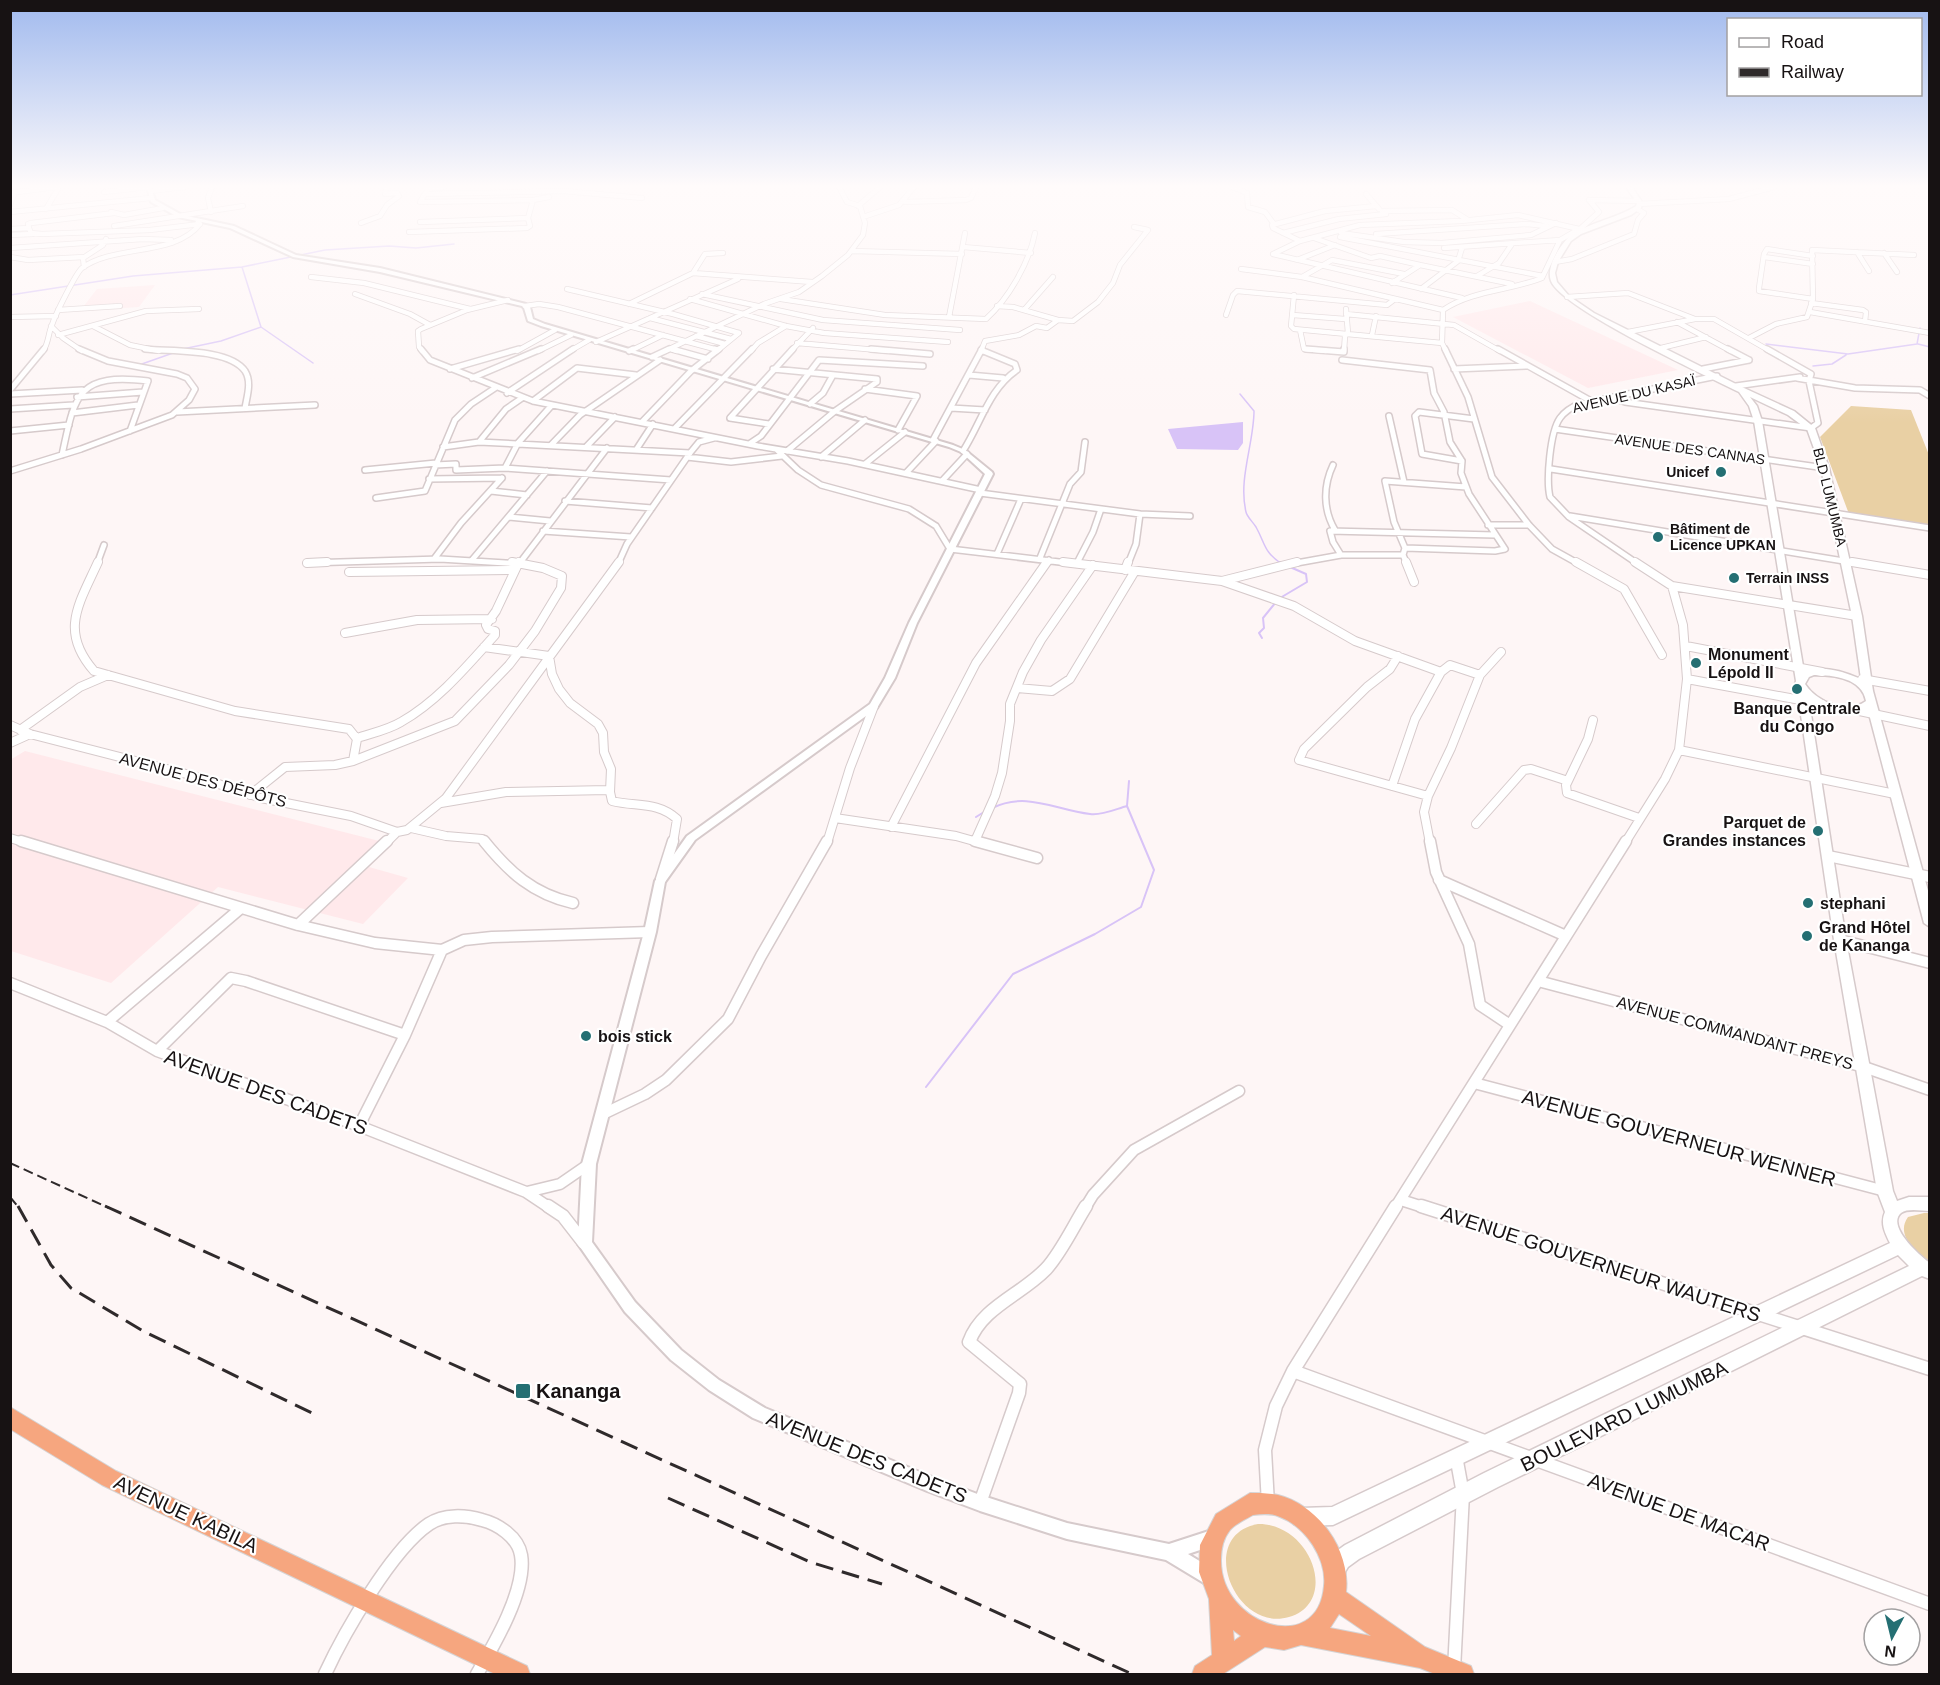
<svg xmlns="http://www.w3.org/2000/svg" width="1940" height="1685" viewBox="0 0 1940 1685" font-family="Arial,sans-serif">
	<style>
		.built { fill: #ffe9eb }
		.green { fill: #e9d0a4 }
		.water { fill: #d8c3f7 }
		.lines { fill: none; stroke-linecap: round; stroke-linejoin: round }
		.stream-far1 { stroke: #d8c3f7; stroke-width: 1.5 }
		.stream { stroke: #d8c3f7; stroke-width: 2 }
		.minor-far4-casing { stroke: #d6cacb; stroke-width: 6 }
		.minor-far3-casing { stroke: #d6cacb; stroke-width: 8 }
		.minor-far2-casing { stroke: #d6cacb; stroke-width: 10 }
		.minor-far1-casing { stroke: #d6cacb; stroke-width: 13 }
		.minor-casing { stroke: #d6cacb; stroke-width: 15 }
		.tertiary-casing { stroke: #d6cacb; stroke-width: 4 }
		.secondary-casing { stroke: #d6cacb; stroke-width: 3 }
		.trunk-casing { stroke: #d5d4d5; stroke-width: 2 }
		.minor-far4 { stroke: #fff; stroke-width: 4.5 }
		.minor-far3 { stroke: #fff; stroke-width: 5 }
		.minor-far2 { stroke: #fff; stroke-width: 8 }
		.minor-far1 { stroke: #fff; stroke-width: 10 }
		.minor { stroke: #fff; stroke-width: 12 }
		.tertiary { fill: #fff; fill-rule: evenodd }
		.secondary { fill: #fff; fill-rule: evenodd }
		.trunk { fill: #f6a67f; fill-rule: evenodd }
		.rail-far1 { stroke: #2f2a2b; stroke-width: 2; stroke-dasharray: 10 5; stroke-linecap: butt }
		.rail { stroke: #2f2a2b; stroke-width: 3; stroke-dasharray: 18 9; stroke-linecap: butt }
		.poi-dot { fill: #246f73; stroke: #fff; stroke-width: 2 }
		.labels { text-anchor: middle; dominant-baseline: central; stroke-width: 4.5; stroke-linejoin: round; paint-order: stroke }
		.far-street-label { font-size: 14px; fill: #171213; stroke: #fff }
		.far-poi-label { font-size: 14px; font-weight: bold; fill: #171213; stroke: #fff; text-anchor: start }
		.poi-label { font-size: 16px; font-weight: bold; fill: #171213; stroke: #fff; text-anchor: start }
		.street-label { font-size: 16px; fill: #171213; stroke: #fff }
		.near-street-label { font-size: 20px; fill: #171213; stroke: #fff }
		.near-poi-label { font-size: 20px; font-weight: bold; fill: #171213; stroke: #fff; text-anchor: start }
	</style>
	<rect width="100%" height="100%" fill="#fef6f6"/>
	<path class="built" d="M155 285 139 307 80 311 97 289Z
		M1530 301 1678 370 1588 388 1453 317Z
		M25 751 391 844 369 867 408 878 363 924 218 887 111 983 11 951 10 760Z"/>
	<path class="green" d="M1851 406 1911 410 1929 455V525L1849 514 1820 437Z
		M1924 1213H1929V1262C1916 1252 1895 1235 1908 1217Z
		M1258 1524C1311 1523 1340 1602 1289 1617 1234 1633 1196 1535 1258 1524Z"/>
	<path class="water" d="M1243 422V443L1238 450 1177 449 1168 429Z"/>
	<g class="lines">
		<path class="stream-far1" d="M242 267 261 327 313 363
			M10 295 133 276 242 267 325 250 389 246 416 248 454 244
			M1766 344 1848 354 1917 344 1920 328
			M1918 344 1930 347
			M178 350 221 341 261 327
			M139 365 173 353
			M1813 366 1832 364 1846 355
			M1240 394 1254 411C1254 443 1238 479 1246 512 1247 517 1253 522 1256 527 1266 545 1263 551 1282 564"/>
		<path class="stream" d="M1280 562 1282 564
			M1280 598 1307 582 1306 574 1290 567
			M1262 638 1259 633 1264 628 1263 618 1276 602
			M992 808C1027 791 1055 810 1090 814 1101 816 1116 809 1127 806
			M976 817 984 812
			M926 1087 1013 974 1095 934 1141 907 1154 870 1127 806 1129 781"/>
		<defs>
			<path id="minor-far4" d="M429 187 420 202 533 200
				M1232 187 1247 193 1248 207 1265 212 1274 224
				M428 189 444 187
				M150 191 185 187
				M104 192 149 187
				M10 193 56 187
				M426 194 564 191 642 198
				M1366 194 1379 209
				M1589 200 1639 201
				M905 202 966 200 971 198 976 187
				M1639 204 1729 199 1774 187
				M10 205 15 192
				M858 206 880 187
				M46 209 59 187
				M1382 211 1452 210 1468 220
				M10 212 151 198
				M111 212 124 215 163 208
				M211 212 208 198 212 187
				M863 217 899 205 914 187
				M420 222 528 218
				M361 223 380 216 387 205 399 196 397 193 385 194 387 187
				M114 226 243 206
				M29 228 31 233 42 234 150 230 200 224
				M10 229 29 228 28 224 31 223 114 213
				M1580 229 1599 212 1589 200
				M409 232 527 228 530 226 528 218 533 200 549 197
				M1283 233 1339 219 1386 214
				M1341 233 1404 242 1442 243 1531 235 1556 223
				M1376 234 1527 224 1546 226
				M10 235 33 234
				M1340 237 1543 276
				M1314 238 1371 258 1380 256 1420 265
				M1300 241 1273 228 1272 225 1325 211 1376 206
				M963 247 1031 253
				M10 248 143 239 171 240
				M1444 248 1560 240
				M852 251 962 254
				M1857 252 1869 271
				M723 253 705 254 693 273 812 282
				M1884 253 1897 272
				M1273 254 1300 241 1360 225 1461 221 1518 215 1579 229
				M1273 254 1462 298
				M1813 256 1767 249 1764 254 1759 288V291L1813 299
				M10 257 28 260 84 257
				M1764 257 1813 264
				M1297 260 1335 245
				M1555 262 1572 259 1634 234 1638 220 1644 213 1637 209
				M84 267 83 258 103 245 106 239
				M1241 269 1302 277 1443 310
				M1477 276 1499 263 1512 244
				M311 277 364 283 470 309
				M1302 277 1332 260 1404 274
				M1392 283 1420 265 1512 284
				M567 289 673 314 739 333
				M1421 289 1458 261 1462 248
				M355 294 410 314 430 325
				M702 294 823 320 960 330
				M1294 295 1291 326 1294 329 1442 343
				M1567 297 1628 293 1695 319
				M690 299 786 326 824 333 948 342
				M781 299 885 315 986 319C1009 298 1029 263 1035 233
				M1811 303 1863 310 1866 312 1865 322
				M629 304 693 273
				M525 306 539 304 558 307 718 350
				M997 306 1013 307 1058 320
				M58 310 120 306
				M1024 310 1053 277
				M1810 312 1930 333
				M1346 314 1454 325 1500 351
				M1226 315 1233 295 1237 291 1387 305 1395 299
				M1293 315 1345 319
				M10 317 56 316
				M949 317 965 233
				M650 318 731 339
				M1677 322 1731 351
				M51 326 63 338 82 351
				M93 326 130 345 159 351
				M1300 330 1304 349 1326 351
				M1628 332 1695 319H1714L1770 351
				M58 335 146 311 199 309
				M1372 335 1376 316
				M696 336 725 344
				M1749 338 1776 324 1807 317 1813 299 1812 250 1914 255
				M596 342 738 279
				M797 343 889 351
				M1661 348 1706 337
				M671 349 677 351
				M43 351C49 343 48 333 52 325 55 315 76 273 82 268 114 244 175 257 200 224L198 222
				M422 351 419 347 418 331 421 329 467 310 508 300
				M517 351 555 330
				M538 351 571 335
				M570 351 589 340
				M630 351 663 335
				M665 351 764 304 799 292 822 276 848 255 863 235 865 223 860 206 847 202 839 187
				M717 351 739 333
				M751 351 758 343 786 326
				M791 351 813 328
				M981 351 985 341 1019 335 1036 326 1047 328 1058 320 1073 321 1098 302 1113 283 1120 265 1148 230 1134 227
				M1344 351 1345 336 1348 333 1346 309
				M1446 351 1442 343 1443 310C1473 290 1509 291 1542 278L1560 240 1579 229"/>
			<path id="minor-far3" d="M145 349C171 352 229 348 245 371 252 382 247 396 245 408
				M421 349 430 360 533 401 758 446 848 461 981 490
				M672 349 708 359
				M715 349 718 350
				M871 349 930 354
				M1306 349 1344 352V349
				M1445 349 1468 397 1492 477 1529 525 1552 549 1579 564
				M1498 349 1591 401
				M1728 349 1749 360
				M629 351 633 349
				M652 357 669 349
				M1342 360 1430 370 1434 393 1444 412 1450 442 1462 461 1461 473 1469 494 1505 549 1495 551 1405 548
				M450 369 519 349
				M773 369 877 379
				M1454 369 1526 366
				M1703 369 1749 360
				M969 375 1003 378
				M472 378 541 349
				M1797 378 1855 388 1920 390 1930 396
				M1736 386 1800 377
				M865 389 917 396 898 430
				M10 390 44 349
				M507 393 573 349
				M10 394 82 390
				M77 397 143 392
				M1609 397 1625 402 1811 428 1818 423 1809 381 1811 374 1767 349
				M533 401 577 368 636 375
				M810 404 823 393 833 375
				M951 408 985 410
				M10 409 73 405
				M177 412 315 405
				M72 413 138 405
				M1389 416 1404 482
				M642 422 691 371 719 349
				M769 424 730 418 793 349
				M675 428 752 349
				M1555 429 1825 468
				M10 431 69 425
				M933 440 982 349
				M479 442 506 409 522 398
				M749 444 761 436 819 360 923 366
				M551 445 580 415 660 360
				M443 447 479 442 690 453
				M586 447 615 417
				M636 450 653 424
				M777 450 798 470 821 485 909 509 936 526 950 549 1076 564
				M787 451 835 411 877 382V379
				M963 451C981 423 989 389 1017 370L1015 364 981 350
				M62 455C75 393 78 373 148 381L130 431
				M687 457 731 462 782 456
				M821 457 865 420
				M1462 461 1422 454 1415 416 1419 412 1474 419
				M865 464 905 432
				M435 465 456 464V470L505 468 671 480
				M1333 465C1323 486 1323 510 1335 530
				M505 468 518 443 552 405
				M1551 469 1930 528
				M365 470 436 463
				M10 471 81 449 172 415 189 400 195 389 187 378 177 374 108 361 79 349
				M906 473 936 441
				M429 479 502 478
				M942 481 967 454
				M491 491 527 495
				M980 493 1140 514 1190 516
				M376 498 425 491 455 420 471 404 495 388
				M565 501 652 508
				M1570 516 1862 564
				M509 517 550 521
				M1488 525H1529
				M543 531 631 537
				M997 554 1021 499
				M1341 555 1333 542 1330 531 1495 535
				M1040 558 1070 484 1081 472 1085 442
				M434 559 461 523 502 478
				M472 560 547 471
				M307 563 440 559 521 564
				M1077 563 1093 532 1101 509
				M97 564 104 545
				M519 564 607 448
				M618 564 627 544 690 453 699 442 714 438
				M1046 564 1049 560
				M1128 564 1136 544 1140 514
				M1291 564 1341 555H1403
				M1407 564 1403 555 1405 548 1394 522 1385 481 1466 487
				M1638 564 1569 517 1550 497C1546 480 1550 432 1560 418 1565 411 1572 407 1579 404L1717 376"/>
			<path id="minor-far2" d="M98 562C79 604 59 631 94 671L235 711 349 729 357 739 353 761
				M1063 562 1222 581 1294 606 1355 641 1441 672 1450 665 1480 675
				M1406 562 1414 582
				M1576 562 1624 589 1662 655
				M1852 562 1930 575
				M307 563 327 562
				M1125 570 1128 562
				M349 572 514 570
				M1222 581 1297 562
				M1672 586 1857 616
				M345 633 417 620 492 619
				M1686 646 1822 672
				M484 647 549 656 552 674 559 689 570 703 598 724 603 733 604 752 611 769 610 792 612 801C636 807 657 801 677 819L673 843
				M1398 656 1390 669 1367 687 1304 749 1299 760 1428 796
				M1687 679 1822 704
				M1862 679 1930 691
				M1017 688 1052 691 1070 679 1135 571
				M1850 709 1930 726
				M1593 720 1588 739 1566 785 1567 793 1639 818
				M10 725 30 734 194 776 261 798 351 816 397 832
				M20 730 80 687 108 675
				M357 738C372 733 388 730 401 722 438 701 467 666 495 635V631L488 629 486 625 496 611 519 562
				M10 743 30 734
				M1679 750 1895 794
				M1392 786 1415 719 1441 672
				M250 795 285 767 335 765 353 761 455 721 509 665 535 631 561 588 562 576 543 568 512 562
				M441 803 506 792 608 790
				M835 818 956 836 981 843
				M1476 824 1524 770 1531 769 1568 781
				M891 827 976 663 1047 562
				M411 828 446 836 482 839 485 843
				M10 838 26 843
				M975 841 995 796 1002 773 1010 721V704L1023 672 1041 640 1093 565
				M386 843 397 832 407 830 446 798 619 562
				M827 843 850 768 874 706
				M1430 843 1424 812 1428 796 1451 748 1480 675 1501 652
				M1625 843 1665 779 1679 750 1687 679 1683 625 1672 586 1635 562"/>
			<path id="minor-far1" d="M21 841 298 925 375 943 442 950 464 940 492 937 650 932
				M484 841C509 872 533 894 573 903
				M975 841 1037 858
				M1430 841 1436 872 1469 944 1480 1005 1510 1025
				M1828 856 1930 877
				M661 879 673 841
				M1439 880 1566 936
				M298 925 387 841
				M1840 940 1930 963
				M1538 981 1864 1067 1930 1090
				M10 983 107 1022 157 1051 359 1126 526 1192 550 1208
				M107 1022 241 908
				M157 1051 231 978 246 981 405 1035
				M1474 1083 1885 1191
				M603 1114 645 1094 666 1080 728 1019 761 956 827 841
				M359 1126 405 1035 442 950
				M527 1192 560 1184 589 1164
				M1401 1200 1426 1208
				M1085 1208 1093 1195 1134 1150 1239 1091
				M1395 1208 1626 841"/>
			<path id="minor" d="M548 1206 563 1216 584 1243
				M1421 1206 1930 1369
				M1293 1371 1930 1604
				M980 1503 1019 1393 1020 1384 969 1342C982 1307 1021 1295 1046 1269 1061 1253 1074 1225 1086 1206
				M1268 1504 1265 1450 1276 1406 1293 1371 1396 1206
				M1454 1670 1463 1494 1456 1456
				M325 1674C344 1633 392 1549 429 1524 444 1514 465 1515 482 1520 498 1524 518 1537 521 1555 527 1589 494 1645 477 1674"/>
			<path id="tertiary" d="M147 187H151L155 200 182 215 234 226 296 255 380 268 526 304 530 307 533 319 545 324 953 445 965 450 992 472 993 474 917 623 895 678 877 708 695 840 665 882 656 932 596 1164 592 1242 635 1302 681 1350 719 1380 765 1408 927 1475 980 1495 1067 1523 1169 1544 1212 1530 1218 1532 1220 1538 1218 1544 1188 1554 1216 1571 1219 1577 1216 1583 1210 1586 1204 1583 1166 1560 1067 1539 980 1511 927 1491 753 1418 709 1390 671 1360 625 1312 578 1244 582 1164 644 932 655 881 687 836 870 704 885 678 909 623 985 474 961 452 949 447 541 326 528 321 524 308 522 306 380 272 293 257 230 228 178 217 151 202Z"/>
			<path id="secondary" d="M1626 187H1632L1642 202 1641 208 1631 215 1581 234 1571 241 1558 262 1555 273 1557 282 1569 296 1594 313 1744 388 1794 411 1815 428 1829 468 1862 616 1873 691 1930 898V927L1924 923 1868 710C1846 716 1828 712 1809 701L1846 940 1893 1191 1897 1201 1909 1197H1930V1211C1921 1211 1908 1208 1901 1213 1886 1226 1920 1256 1930 1263V1279L1922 1276 1543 1465 1498 1487 1359 1559 1348 1567 1342 1577 1335 1580 1328 1577 1325 1570 1334 1553 1345 1545 1484 1473 1909 1266 1898 1255 1333 1525 1301 1526 1294 1524 1292 1517 1294 1510 1301 1508 1332 1507 1890 1243C1885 1233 1880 1223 1885 1212L1877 1191 1834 940 1797 688 1795 684 1796 681 1754 421 1749 406 1739 392C1705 375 1562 309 1551 281 1546 268 1558 249 1566 240 1580 224 1617 219 1636 206L1637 203ZM1750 397 1788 415 1807 429 1821 468 1852 616 1861 679C1845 672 1822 664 1804 672L1762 421 1757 406ZM1814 675C1833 675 1862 678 1866 701 1847 715 1817 702 1805 684L1809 677Z"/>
			<path id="trunk" d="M10 1407 116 1471 527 1666 530 1674H495L102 1485 10 1429Z
				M1250 1493C1259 1493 1269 1493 1278 1495 1318 1505 1351 1550 1346 1592L1425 1647 1471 1666 1474 1674H1435L1420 1668 1301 1645 1284 1650 1265 1647 1223 1674H1192L1195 1666 1212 1655 1209 1599 1199 1572 1200 1545 1216 1514ZM1253 1515C1262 1514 1272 1513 1280 1517 1306 1527 1327 1559 1324 1586 1318 1657 1220 1625 1221 1560 1221 1549 1223 1539 1230 1530 1235 1524 1246 1519 1253 1515ZM1339 1614 1371 1636 1330 1628ZM1233 1630 1241 1636 1234 1641Z"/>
		</defs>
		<use href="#minor-far4" class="minor-far4-casing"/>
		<use href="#minor-far3" class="minor-far3-casing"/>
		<use href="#minor-far2" class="minor-far2-casing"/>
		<use href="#minor-far1" class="minor-far1-casing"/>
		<use href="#minor" class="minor-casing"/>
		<use href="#tertiary" class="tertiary-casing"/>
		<use href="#secondary" class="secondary-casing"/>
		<use href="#trunk" class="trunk-casing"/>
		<use href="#minor-far4" class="minor-far4"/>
		<use href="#minor-far3" class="minor-far3"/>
		<use href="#minor-far2" class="minor-far2"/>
		<use href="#minor-far1" class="minor-far1"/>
		<use href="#minor" class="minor"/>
		<use href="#tertiary" class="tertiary"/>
		<use href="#secondary" class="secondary"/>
		<use href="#trunk" class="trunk"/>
		<path class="rail-far1" d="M10 1163 109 1208
			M10 1197 19 1208"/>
		<path class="rail" d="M18 1206 51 1265 71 1288 143 1331 316 1415
			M105 1206 1132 1674
			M668 1498 810 1562 882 1584"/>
	</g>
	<linearGradient id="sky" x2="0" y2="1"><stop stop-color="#a1baee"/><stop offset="0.44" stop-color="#fffbfb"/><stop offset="1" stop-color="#fffbfb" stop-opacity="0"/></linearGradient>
	<rect width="1940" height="423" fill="url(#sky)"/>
	<g class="poi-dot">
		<circle cx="1721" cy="472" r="6"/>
		<circle cx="1658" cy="537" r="6"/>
		<circle cx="1734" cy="578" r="6"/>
		<circle cx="1696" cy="663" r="6"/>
		<circle cx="1797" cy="689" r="6"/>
		<circle cx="1818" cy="831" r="6"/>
		<circle cx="1808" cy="903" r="6"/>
		<circle cx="1807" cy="936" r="6"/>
		<circle cx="586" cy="1036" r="6"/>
		<rect x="515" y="1383" width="16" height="16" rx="3"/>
	</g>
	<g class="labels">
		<g class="far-street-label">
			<text transform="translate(1634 394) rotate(-13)">AVENUE DU KASAÏ</text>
			<text transform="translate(1690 449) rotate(8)">AVENUE DES CANNAS</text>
			<text transform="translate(1830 497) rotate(76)">BLD LUMUMBA</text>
		</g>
		<g class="far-poi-label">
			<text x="1709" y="472" text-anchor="end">Unicef</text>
			<text x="1670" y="529">Bâtiment de<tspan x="1670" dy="16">Licence UPKAN</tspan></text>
			<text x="1746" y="578">Terrain INSS</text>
		</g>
		<g class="poi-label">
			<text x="1708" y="654">Monument<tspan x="1708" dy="18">Lépold II</tspan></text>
			<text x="1797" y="708" text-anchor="middle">Banque Centrale<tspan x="1797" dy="18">du Congo</tspan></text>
			<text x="1806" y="822" text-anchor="end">Parquet de<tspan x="1806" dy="18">Grandes instances</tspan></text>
			<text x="1820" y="903">stephani</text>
			<text x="1819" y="927">Grand Hôtel<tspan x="1819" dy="18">de Kananga</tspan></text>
			<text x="598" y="1036">bois stick</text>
		</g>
		<g class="street-label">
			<text transform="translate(203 780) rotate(15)">AVENUE DES DÉPÔTS</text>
			<text transform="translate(1735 1033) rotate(15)">AVENUE COMMANDANT PREYS</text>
		</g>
		<g class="near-street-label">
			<text transform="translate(266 1092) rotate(20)">AVENUE DES CADETS</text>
			<text transform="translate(1679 1138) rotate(15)">AVENUE GOUVERNEUR WENNER</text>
			<text transform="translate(1601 1264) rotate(18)">AVENUE GOUVERNEUR WAUTERS</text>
			<text transform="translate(1624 1416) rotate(-26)">BOULEVARD LUMUMBA</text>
			<text transform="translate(867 1457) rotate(22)">AVENUE DES CADETS</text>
			<text transform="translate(1679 1512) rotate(20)">AVENUE DE MACAR</text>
			<text transform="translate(186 1514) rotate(25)">AVENUE KABILA</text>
		</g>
		<g class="near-poi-label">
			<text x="536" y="1391">Kananga</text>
		</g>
	</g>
	<rect width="1940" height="1685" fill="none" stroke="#171213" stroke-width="24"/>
	<rect x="1727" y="18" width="195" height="78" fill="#ffffff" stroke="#a2a0a1" stroke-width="1.5"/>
	<rect x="1739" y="38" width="30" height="9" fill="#ffffff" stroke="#a2a0a1" stroke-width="1.5"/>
	<text x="1781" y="48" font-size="18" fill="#171213">Road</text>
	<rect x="1739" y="68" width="30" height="9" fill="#2f2a2b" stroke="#a2a0a1" stroke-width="1.5"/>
	<text x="1781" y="78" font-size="18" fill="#171213">Railway</text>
	<g transform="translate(1892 1637) rotate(187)"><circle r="28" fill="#ffffff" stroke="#a2a0a1" stroke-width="1.5"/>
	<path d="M0-4.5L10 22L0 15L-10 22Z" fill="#246f73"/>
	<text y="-9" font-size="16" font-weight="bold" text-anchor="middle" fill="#171213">N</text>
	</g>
</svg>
